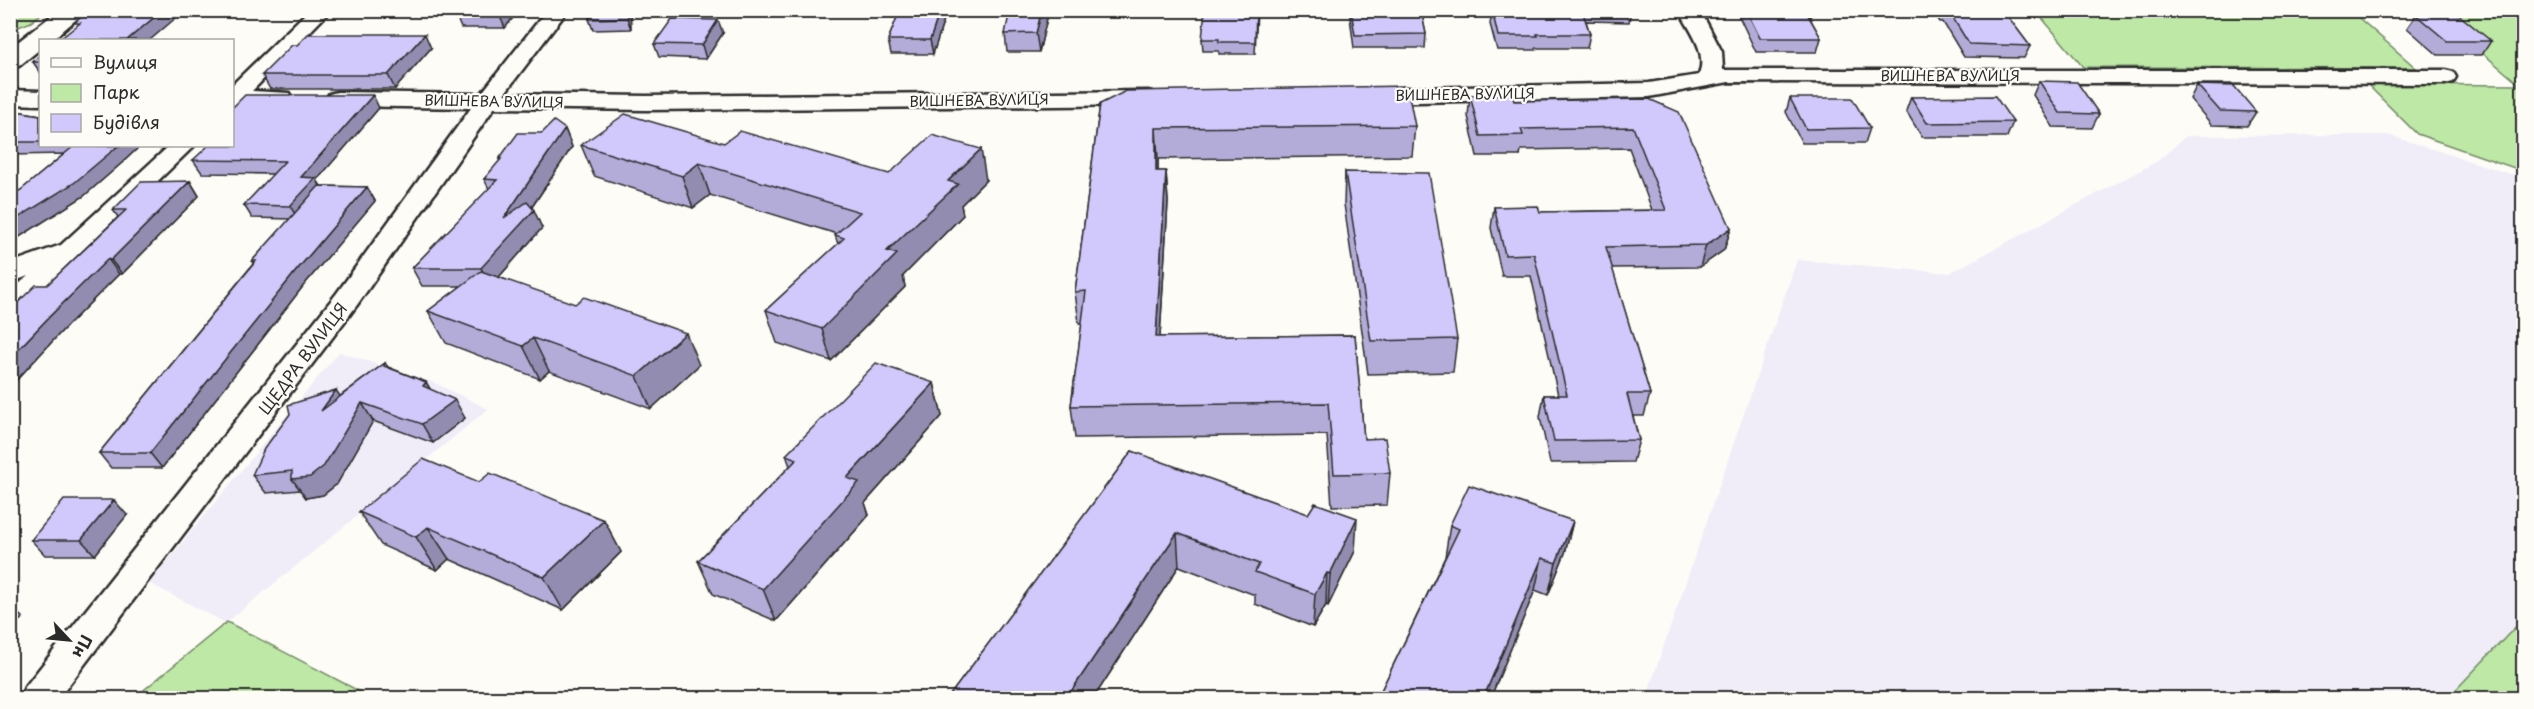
<svg xmlns="http://www.w3.org/2000/svg" width="2534" height="709" viewBox="0 0 2534 709" font-family="'Playpen Sans',sans-serif">
	<style>
		.built { fill: #f0ecf8 }
		.green { fill: #bde8a5; stroke: #748a68; stroke-width: 1.5 }
		.lines { fill: none; stroke-linecap: round; stroke-linejoin: round }
		.minor-casing { stroke: #2b2b2b; stroke-width: 5 }
		.tertiary-casing { stroke: #2b2b2b; stroke-width: 5 }
		.minor { fill: #fdfcf7; fill-rule: evenodd }
		.tertiary { fill: #fdfcf7; fill-rule: evenodd }
		.wall { fill: #b4acd8; stroke: #2b2b2b; stroke-width: 1.5 }
		.shaded-wall { fill: #928cb0; stroke: #2b2b2b; stroke-width: 1.5 }
		.building { fill: #d1c8fb; stroke: #2b2b2b; stroke-width: 1.5 }
		.labels { text-anchor: middle; dominant-baseline: central; stroke-width: 4.5; stroke-linejoin: round; paint-order: stroke }
		.far-street-label { font-size: 14px; fill: #2b2b2b; stroke: #fdfcf7 }
		.street-label { font-size: 16px; fill: #2b2b2b; stroke: #fdfcf7 }
	</style>
	<rect width="100%" height="100%" fill="#fdfcf7"/>
	<filter id="ink" filterUnits="userSpaceOnUse"><feTurbulence type="fractalNoise" baseFrequency=".0167" numOctaves="2"/><feDisplacementMap in="SourceGraphic" scale="12" xChannelSelector="R" yChannelSelector="G"/><feConvolveMatrix kernelMatrix="1 2 1 2 8 2 1 2 1" color-interpolation-filters="sRGB"/></filter>
	<g filter="url(#ink)">
		<path class="built" d="M2388 135 2523 178V698H1646L1797 260 1950 273 2158 161 2186 136Z
			M339 352 435 383 488 409 227 622 373 698H134L226 623 149 583Z"/>
		<path class="green" d="M11 10H45V11L31 22 11 30Z
			M2036 11H2351L2416 68 2083 67Z
			M2433 11H2523V171L2417 134 2367 84 2520 85Z
			M2523 619V698H2448Z
			M227 622 372 698H373H134Z"/>
		<g class="lines">
			<defs>
				<path id="minor" d="M309 10H331L252 91 289 93 292 98 289 103 232 105V85Z
					M547 10H568L504 94 646 96 1148 91 1156 93 1159 98 1156 103 1148 105 646 110 494 108 357 305 59 698H20L25 687 337 293 471 108 337 106 329 104 326 99 329 94 337 92 481 94Z
					M1679 10H1700L1722 52 1723 70H2445L2453 72 2456 77 2453 82 2445 84 1729 82 1649 97 1372 103 1364 101 1361 96 1364 91 1372 89 1649 83 1699 75C1708 51 1689 30 1679 10Z
					M10 90 40 91V105L10 104Z
					M169 146H194L20 314 10 317V292L28 276 10 283V263L61 245Z"/>
				<path id="tertiary" d="M59 10H87L52 40H40V49L19 66 10 69V48Z"/>
			</defs>
			<use href="#minor" class="minor-casing"/>
			<use href="#tertiary" class="tertiary-casing"/>
			<use href="#minor" class="minor"/>
			<use href="#tertiary" class="tertiary"/>
		</g>
		<path class="wall" d="M458 10H519L505 28H461L455 14Z
			M595 10H630L631 29 593 30 589 19Z
			M900 10H947L933 54H891L888 40Z
			M1049 10 1039 52H1007L1005 34Z
			M1257 10 1255 54H1219V51H1203L1202 39Z
			M1349 10H1421L1426 34 1425 48H1354Z
			M1492 10H1631L1629 22 1586 21 1590 34 1587 48H1536V50H1497L1490 24Z
			M1736 10H1812L1810 18 1821 38 1817 52H1756Z
			M1932 10H2003L2030 46 2024 58 1964 57 1943 22H1940Z
			M2416 15 2491 41 2482 55H2438L2407 28Z
			M723 33 706 59 659 57 654 44Z
			M431 48 395 89H270L262 75Z
			M40 55V72L33 62Z
			M2039 81 2099 114 2092 128 2053 127 2033 95Z
			M2197 85 2256 112 2247 126 2212 125 2190 99Z
			M1470 95 1514 101 1649 99 1731 228 1724 250 1700 267 1612 268 1650 394 1644 416H1633L1639 440 1633 462 1550 463 1540 417 1544 395H1558L1531 276H1502L1491 228 1494 207 1540 212 1652 210 1629 148 1521 150 1520 156H1477L1468 116Z
			M1911 97 2013 122 2007 137H1922L1906 111Z
			M1790 98 1870 128 1865 143H1802L1786 112Z
			M1100 104 1415 126 1412 156 1158 159V171H1166L1168 202 1160 337 1355 335 1364 439 1390 473 1387 505 1332 506 1327 435 1075 438 1071 406 1082 323H1079L1075 292Z
			M379 108 317 180 321 186 367 187 375 201 304 285 162 468H111L99 453 253 264 252 261 290 219 252 218 244 205 274 174 202 173 193 160Z
			M10 110 40 115V146H140L123 162 84 196 10 243V196L21 190 64 154 10 155Z
			M565 129 572 147 532 207 542 228 499 277 699 365 651 409 549 371 540 379 446 343 428 311 461 286H422L412 268 489 189 484 179 500 162 499 159 542 133Z
			M724 143 889 174 986 180 961 205 963 215 903 276 905 287 831 361 777 343 766 310 838 244 835 235 837 234 710 195 693 208 594 176 581 145Z
			M1345 172 1457 339 1453 372 1368 374 1344 204Z
			M190 181 199 196 122 274H119L62 331 10 387V310L47 285 118 217 113 210Z
			M385 363 388 367 426 382 430 389 465 418 433 443 373 421 337 484 323 495 306 498 300 490 266 493 252 475 340 396Z
			M934 383 942 416 865 503 869 515 776 621 713 594 698 561 790 466 786 455Z
			M1132 451 1355 551 1328 606 1326 605 1313 627 1255 604V595L1179 566 1093 699H947Z
			M479 482 604 520 621 552 563 610 449 559 437 570 381 545 359 512Z
			M127 515 95 555H45L31 540Z
			M1573 521 1565 553 1548 595 1535 590 1490 699H1377L1445 557 1450 525Z"/>
		<path class="shaded-wall" d="M163 10H185L150 40H127Z
			M502 10H519L505 28 499 14Z
			M627 10H630L631 29 627 18Z
			M940 10H947L933 54 930 40Z
			M1042 10H1049L1039 52 1036 33Z
			M718 20 723 33 706 59 702 45Z
			M425 34 431 48 395 89 388 75Z
			M373 95 379 108 317 180 323 191 298 219 290 206 301 177Z
			M1156 128 1158 159V202L1156 171Z
			M565 129 572 147 519 226 534 210 542 228 491 286 481 268 504 218Z
			M118 146H140L123 162 84 196 10 243V223Z
			M981 149 986 180 961 205 963 215 903 276 905 287 831 361 822 329 948 181Z
			M699 163 710 195 693 208 682 176Z
			M1166 171 1168 202 1158 369 1156 337Z
			M190 181 199 196 122 274 111 260Z
			M367 187 375 201 304 285 162 468 150 453 296 271Z
			M1731 228 1724 250 1700 267 1706 245Z
			M108 259 119 274 62 331 10 387V358L50 316Z
			M686 333 699 365 651 409 637 376Z
			M533 338 549 371 540 379 523 346Z
			M426 382 437 401 423 386Z
			M934 383 942 416 865 503 869 515 776 621 763 589 847 478Z
			M336 390 348 409 321 411Z
			M455 400 465 418 433 443 422 424Z
			M362 403 373 421 337 484 323 495 306 498 292 479Z
			M114 500 127 515 95 555 81 540Z
			M1357 518 1355 551 1328 606 1330 574Z
			M604 520 621 552 563 610 544 577Z
			M1573 521 1565 553 1548 595 1556 563Z
			M428 527 449 559 437 570 416 537Z
			M1177 533 1179 566 1093 699H1066Z
			M1542 558 1535 590 1490 699H1483Z
			M1327 573 1326 605 1313 627 1315 594Z
			M10 606 23 618 10 628Z"/>
		<path class="building" d="M90 10H163L127 40H59L80 23H74Z
			M458 10H502L499 14H455Z
			M595 10H627V18L589 19Z
			M900 10H940L930 40H888Z
			M1010 10H1042L1036 33 1005 34Z
			M1205 10H1256L1255 42H1219V39H1202Z
			M1351 10H1421L1426 34 1355 35Z
			M1492 10H1582L1590 34H1537L1538 36H1498Z
			M1746 10H1805L1821 38H1760Z
			M1948 10H2003L2030 46 1969 44Z
			M2416 15H2459L2491 41H2447Z
			M672 19 718 20 702 45 654 44Z
			M308 34H425L388 75H262L292 45H297Z
			M40 55V62H33Z
			M2039 81 2077 82 2099 114 2060 113Z
			M2197 85 2234 86 2256 112 2220 111Z
			M1407 86 1415 126 1156 128V171H1166L1156 337 1355 335 1364 439 1385 438 1390 473 1334 474 1328 403 1071 406 1086 291 1075 292 1100 104 1126 91Z
			M1512 94 1514 101 1649 99 1679 112 1731 228 1706 245 1606 247 1650 394H1627L1639 440 1554 441 1544 395H1567L1534 254 1505 255 1494 207 1538 206 1540 212 1666 210 1633 127 1521 129 1523 135 1480 136 1470 95Z
			M245 95H373L301 177 316 178 290 206 244 205 285 161 193 160 208 146H232V108Z
			M1995 96 2013 122 1927 123 1911 97Z
			M1790 98H1852L1870 128 1806 129Z
			M10 110 40 115V142H10Z
			M625 114 724 143 740 131 889 174 932 135 981 149 948 181 958 184 887 251 897 254 822 329 766 310 844 238 835 235 860 212 699 163 682 176 581 145Z
			M554 121 565 129 504 218 527 202 534 210 481 268H412L497 180 484 179 501 159H499L518 133H542Z
			M74 146H118L74 183 10 223V196L21 190Z
			M1345 172 1429 173 1457 339 1371 341Z
			M190 181 111 260 108 259 50 316 10 358V310L36 285H47L126 210H113L141 182Z
			M319 186 367 187 296 271 150 453H99L256 261H252Z
			M481 271 575 304 584 297 686 333 637 376 533 338 523 346 428 311Z
			M385 363 384 366 426 382 423 386 455 400 422 424 362 403 324 466 310 477 292 479V471L252 475 264 449 290 414 288 405 336 390 321 411Z
			M876 363 934 383 847 478 859 482 763 589 698 561 797 459 786 455Z
			M1132 451 1308 514 1315 503 1357 518 1330 574 1327 573 1315 594 1255 572 1259 564 1177 533 1066 699H947Z
			M423 459 479 482 490 473 604 520 544 577 428 527 416 537 359 512Z
			M1469 485 1573 521 1556 563 1542 558 1483 699H1377L1459 529 1450 525Z
			M64 500H114L81 540H31Z"/>
	</g>
	<g class="labels">
		<g class="far-street-label">
			<text x="1950" y="75">ВИШНЕВА ВУЛИЦЯ</text>
			<text transform="translate(1465 94) rotate(-1)">ВИШНЕВА ВУЛИЦЯ</text>
			<text transform="translate(979 100) rotate(-1)">ВИШНЕВА ВУЛИЦЯ</text>
			<text transform="translate(494 101) rotate(1)">ВИШНЕВА ВУЛИЦЯ</text>
		</g>
		<g class="street-label">
			<text transform="translate(302 358) rotate(-53)">ЩЕДРА ВУЛИЦЯ</text>
		</g>
	</g>
	<rect width="2534" height="709" fill="none" stroke="#fdfcf7" stroke-width="36"/>
	<rect x="18" y="18" width="2498" height="673" fill="none" stroke="#2b2b2b" stroke-width="2" filter="url(#ink)"/>
	<rect x="39" y="39" width="195" height="108" fill="#fdfcf7" stroke="#a9a8a5" stroke-width="1.5"/>
	<rect x="51" y="58" width="30" height="9" fill="#fdfcf7" stroke="#a9a8a5" stroke-width="1.5"/>
	<text x="93" y="69" font-size="18" fill="#2b2b2b">Вулиця</text>
	<rect x="51" y="84" width="30" height="18" fill="#bde8a5" stroke="#a9a8a5" stroke-width="1.5"/>
	<text x="93" y="99" font-size="18" fill="#2b2b2b">Парк</text>
	<rect x="51" y="114" width="30" height="18" fill="#d1c8fb" stroke="#a9a8a5" stroke-width="1.5"/>
	<text x="93" y="129" font-size="18" fill="#2b2b2b">Будівля</text>
	<g transform="translate(69 640) rotate(116)" stroke="#fdfcf7" stroke-width="4.5" paint-order="stroke">
	<path d="M0-4.5L10 22L0 15L-10 22Z" fill="#2b2b2b"/>
	<text y="-9" font-size="16" font-weight="bold" text-anchor="middle" fill="#2b2b2b">Пн</text>
	</g>
</svg>
